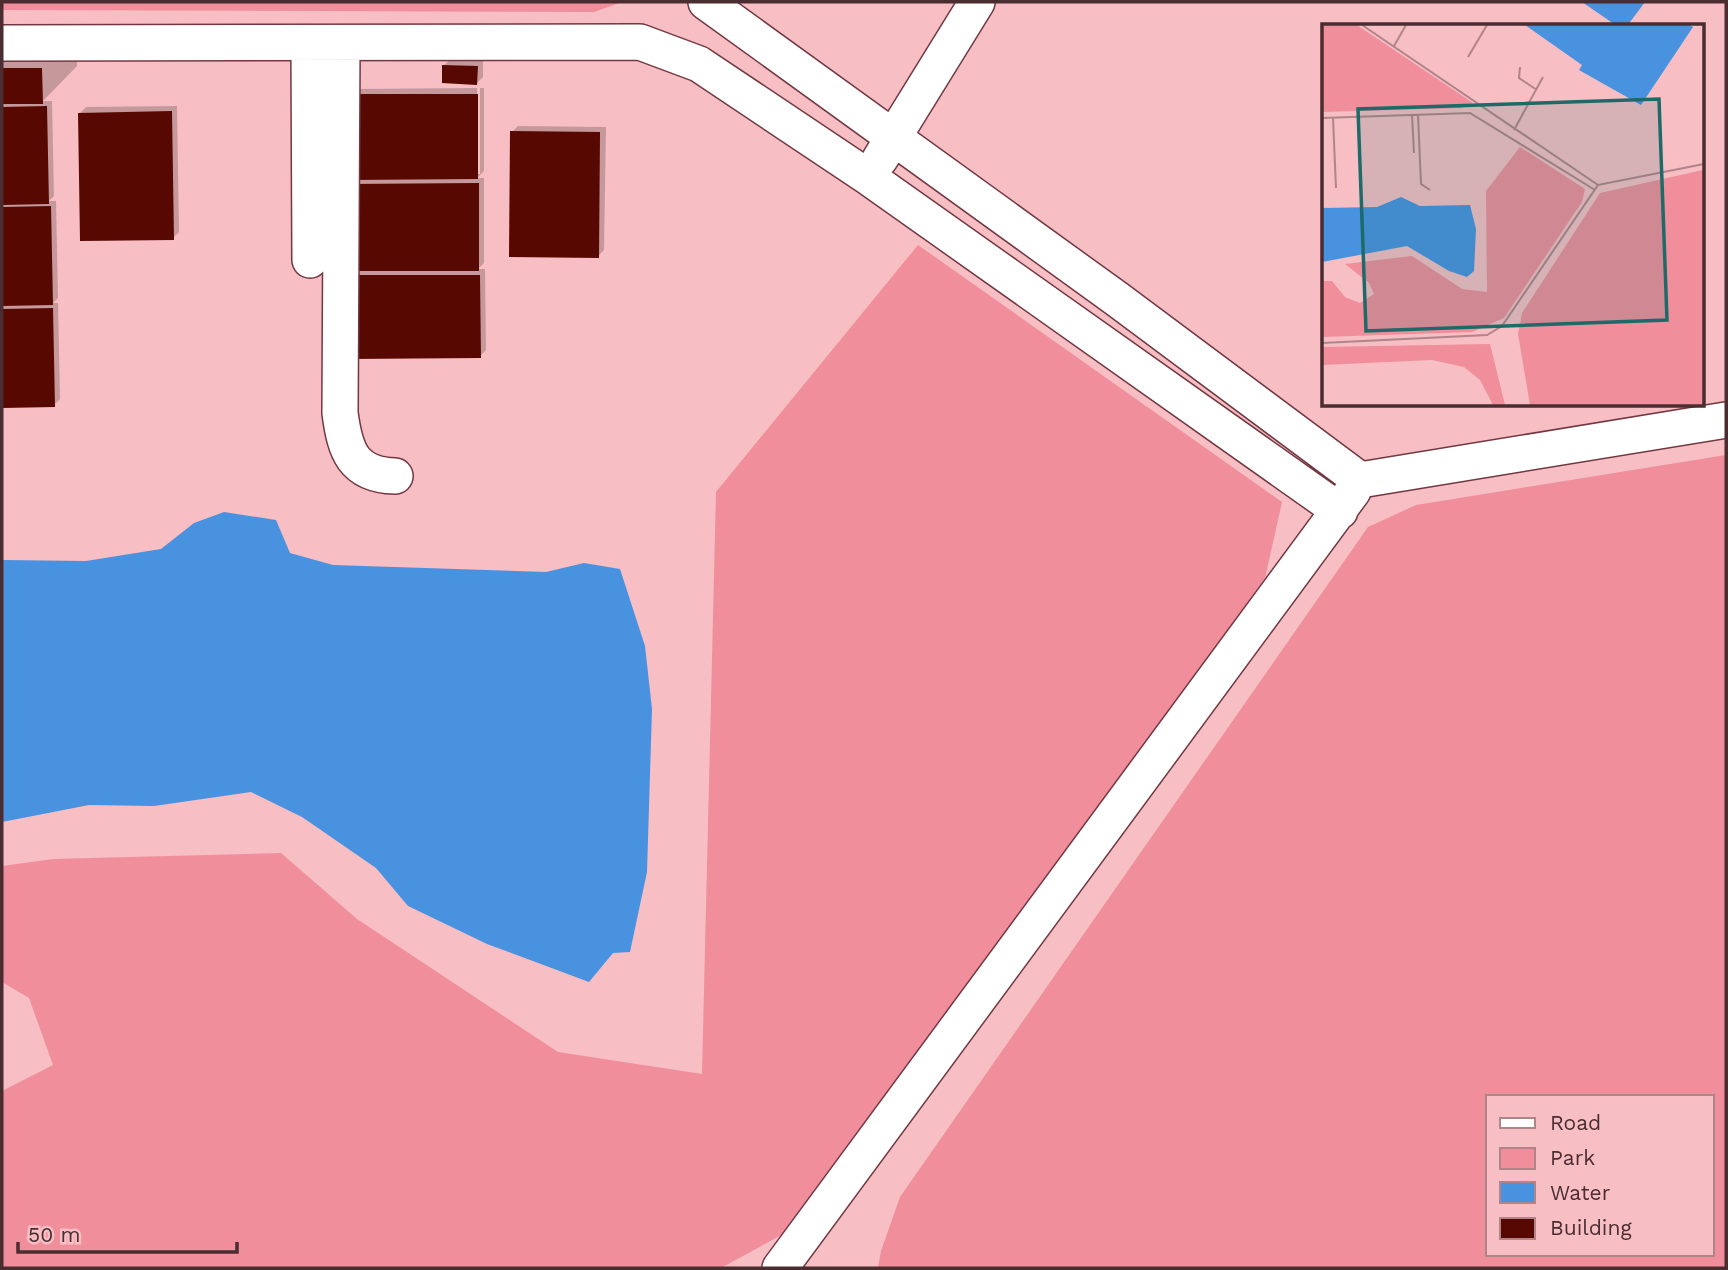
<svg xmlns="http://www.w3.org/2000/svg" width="1728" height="1270" viewBox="0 0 1728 1270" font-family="'Work Sans',sans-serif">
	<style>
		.green { fill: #f08e9b; fill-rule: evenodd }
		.water { fill: #4992e0 }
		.shadow { fill: #0003 }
		.building { fill: #560801 }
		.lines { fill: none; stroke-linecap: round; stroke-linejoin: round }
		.minor-casing { stroke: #723841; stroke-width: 38 }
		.minor { stroke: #fff; stroke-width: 35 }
		.inset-road { fill: none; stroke: #b18489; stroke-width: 2 }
		.view { fill: #1e6a68; fill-opacity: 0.15; stroke: #1e6a68; stroke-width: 3.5 }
		.inset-edge { fill: none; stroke: #492d30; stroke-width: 3.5 }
	</style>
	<rect width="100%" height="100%" fill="#f7bec4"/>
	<path class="green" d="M2 2H622L594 12 2 10Z
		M918 245 1282 502 1265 578 796 1227 721 1268H2V1091L53 1065 29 998 2 982V866L53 859 281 853 357 919 558 1052 702 1074 716 492Z
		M1726 455V1268H878L881 1251 900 1197 1368 527 1416 505ZM1488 1097H1712V1254H1488Z"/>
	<path class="water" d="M1582 2H1645L1627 26H1617Z
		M224 512 276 520 290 553 333 565 546 572 584 563 620 569 645 646 652 709 647 872 630 952 613 953 589 982 487 944 408 906 376 868 302 817 251 792 154 806 89 805 2 822V560L86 561 161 549 194 523Z"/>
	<path class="shadow" d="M77 33V66L43 101H52L54 196 49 201H56L58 298 53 303H58L60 399 54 405 2 406V34Z
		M450 60 483 61V77L477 83 444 65Z
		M477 88V174H480V88H484V171L477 178H484V263L478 269H485L486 350 480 356 350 357 353 89Z
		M177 106 179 232 173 238 80 113 86 107Z
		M518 126 606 127 604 250 598 256 512 132Z"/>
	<path class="building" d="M442 65 478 66 477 85 442 83Z
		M2 68H42L43 104H2Z
		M346 94H478V179L346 180Z
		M47 106 49 204 2 205V107Z
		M172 111 174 240 80 241 78 113Z
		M510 131 600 132 599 258 509 257Z
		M479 183V271H348V184Z
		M51 206 53 305 2 306V207Z
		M347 275H480L481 358 348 359Z
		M53 308 55 407 2 408V309Z"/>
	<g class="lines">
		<defs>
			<path id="minor" d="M706 2 1117 299 1360 480 1726 420
				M2 43 640 42 699 64 868 177 1340 511
				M309 43 310 260
				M342 43 340 413C345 451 353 475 395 476
				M880 159 977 2
				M780 1268 1353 491"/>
		</defs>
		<use href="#minor" class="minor-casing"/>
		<use href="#minor" class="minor"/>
	</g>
	<g transform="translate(1322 24)">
		<rect width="382" height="382" fill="#f7bec4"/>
		<path d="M0 1H35L151 79 140 84 0 88ZM198 123 263 165 260 178 182 294 150 308 0 313V257H10L23 273 38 279 52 270 47 259 23 240 90 232 140 265 165 268 164 167ZM381 146V381H208L196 310 200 289 278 169ZM168 320 183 381H171L158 356 142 343 110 336 0 341V323Z" fill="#f08e9b"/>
		<path d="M203 1H368L371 3 319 81 257 46 260 41ZM79 173 98 182 148 181 154 205 152 247 145 253 127 247 85 222 0 238V184L55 183Z" fill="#4992e0"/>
		<path class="inset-road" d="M40 1 276 161 382 140M72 22 84 1M146 33 165 1M198 43 197 54 215 66M90 91 92 129M96 91 99 160 108 166M0 94 148 89 273 166M11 94 14 164M192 106 221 53M0 319 165 311 180 302 276 161"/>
		<path class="view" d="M337 75 345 296 44 307 36 85Z"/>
		<rect width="382" height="382" class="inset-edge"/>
	</g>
	<rect width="1728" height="1270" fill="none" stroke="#492d30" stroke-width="7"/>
	<rect x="1486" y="1095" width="228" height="161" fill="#f7bec4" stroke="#b18489" stroke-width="2"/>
	<rect x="1500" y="1118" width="35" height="10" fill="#ffffff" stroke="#b18489" stroke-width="2"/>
	<text x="1550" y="1130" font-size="21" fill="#492d30">Road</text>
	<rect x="1500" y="1148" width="35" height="21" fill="#f08e9b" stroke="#b18489" stroke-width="2"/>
	<text x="1550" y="1165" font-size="21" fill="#492d30">Park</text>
	<rect x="1500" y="1182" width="35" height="21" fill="#4992e0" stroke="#b18489" stroke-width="2"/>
	<text x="1550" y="1200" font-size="21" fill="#492d30">Water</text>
	<rect x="1500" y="1218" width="35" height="21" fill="#560801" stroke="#b18489" stroke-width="2"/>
	<text x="1550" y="1235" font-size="21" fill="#492d30">Building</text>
	<path d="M18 1242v10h219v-10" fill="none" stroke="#492d30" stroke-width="3.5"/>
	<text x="28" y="1242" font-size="21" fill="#492d30" stroke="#f7bec4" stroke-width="5" paint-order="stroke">50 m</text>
</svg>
